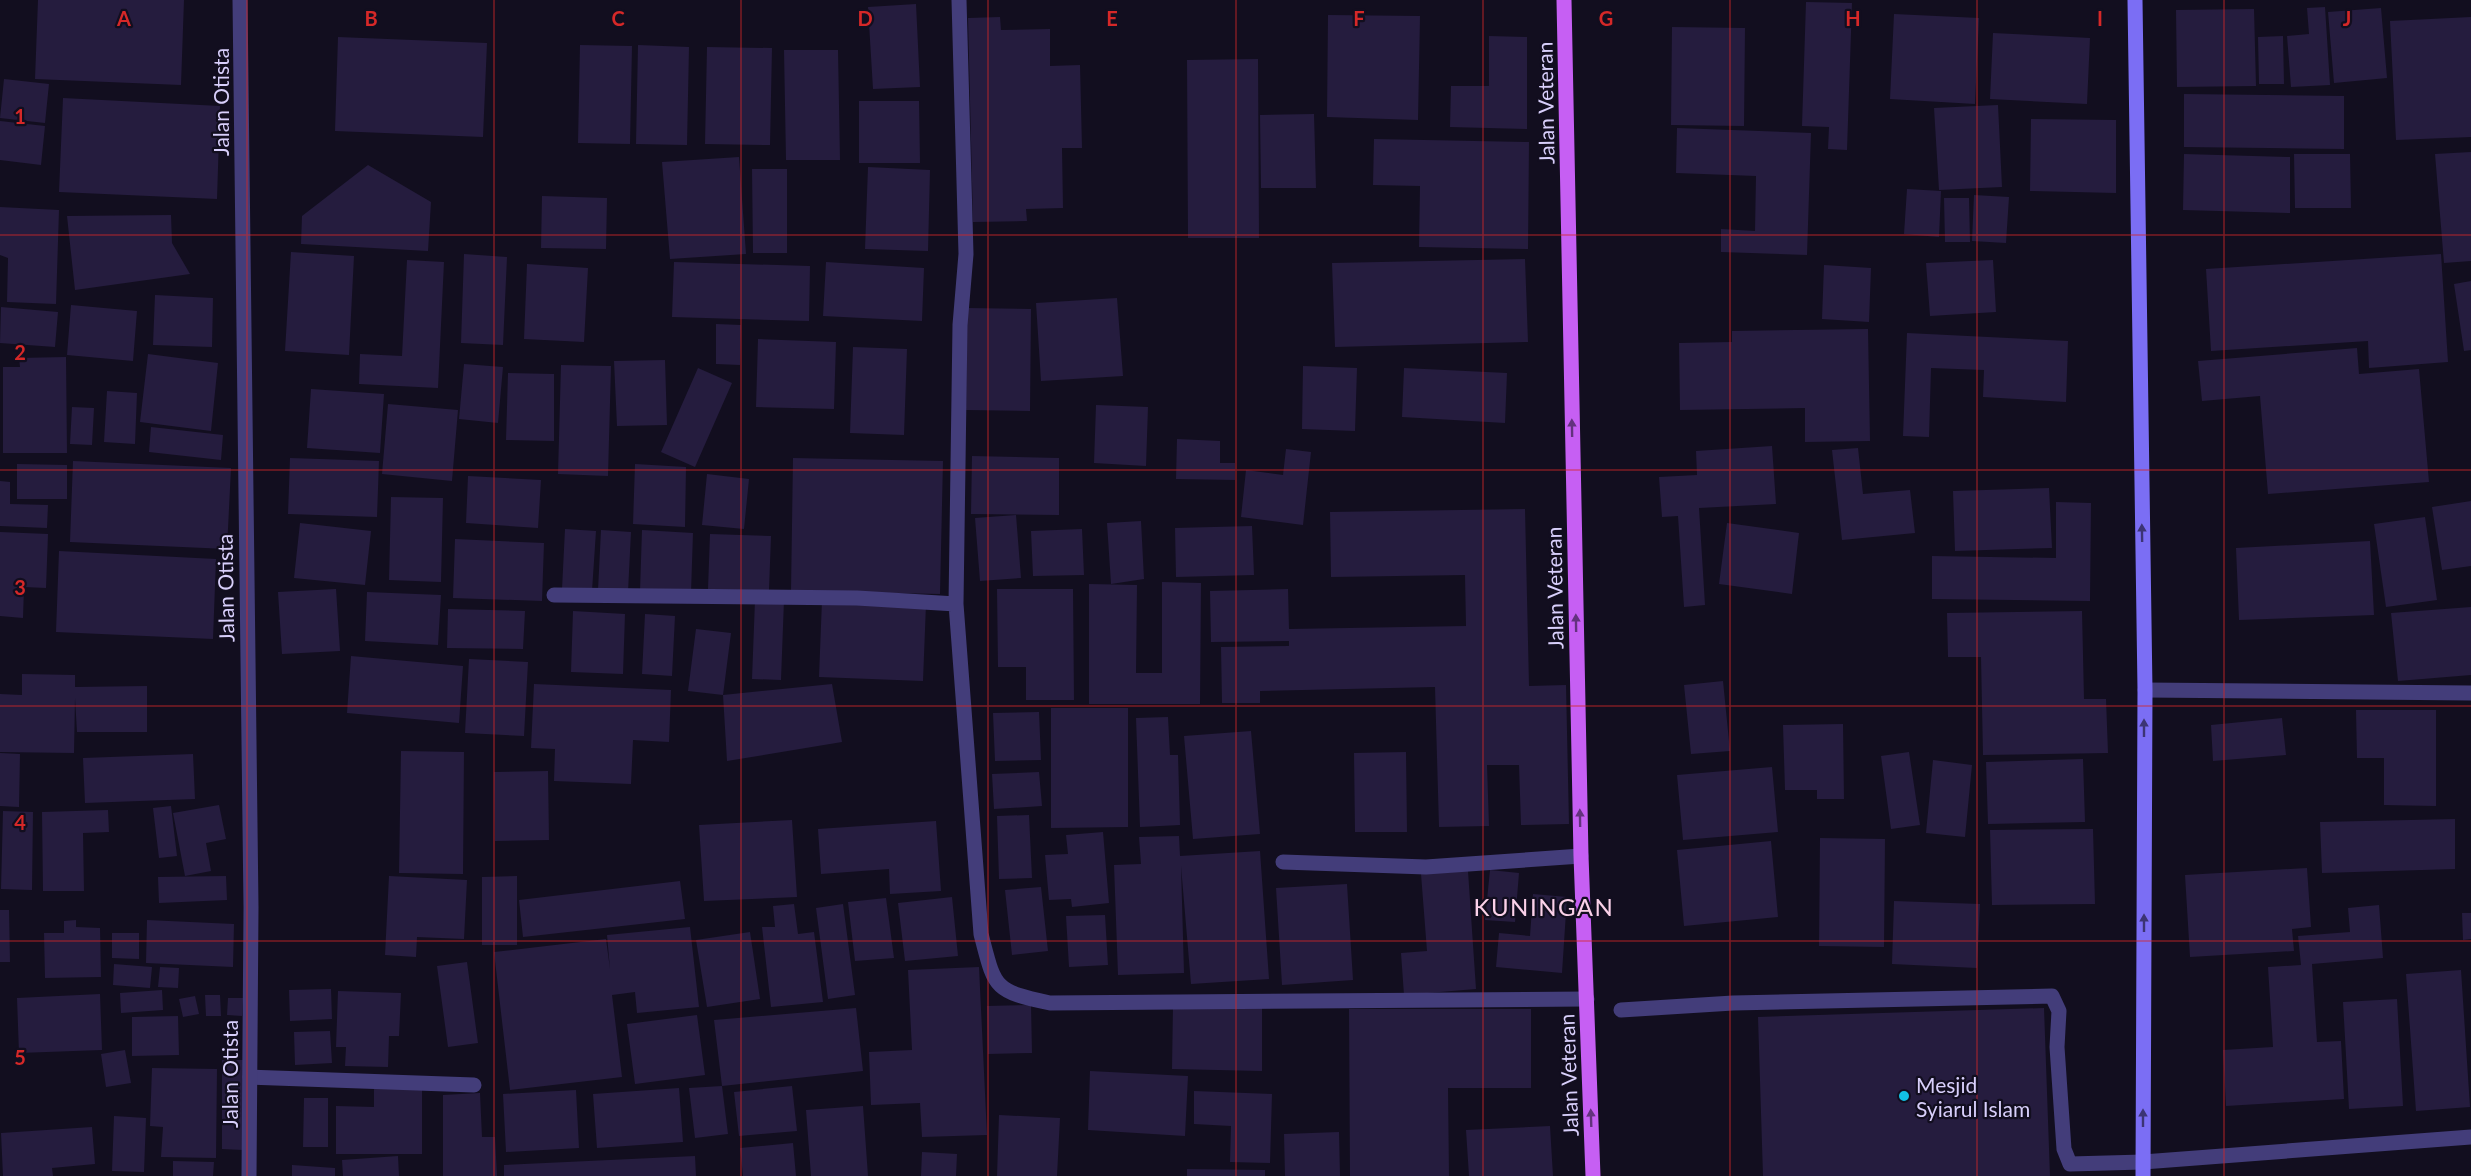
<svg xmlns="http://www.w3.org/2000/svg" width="2471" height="1176" viewBox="0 0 2471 1176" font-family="Lato,sans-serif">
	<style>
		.building { fill: #251c3e }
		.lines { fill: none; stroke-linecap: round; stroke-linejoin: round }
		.service { stroke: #433d7a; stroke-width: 15 }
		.minor { stroke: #433d7a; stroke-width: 15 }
		.tertiary { stroke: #433d7a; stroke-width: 15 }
		.secondary { stroke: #7b6ef4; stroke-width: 15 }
		.primary { stroke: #c65ff3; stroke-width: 15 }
		.oneway { fill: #63327e }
		.oneway2 { fill: #3c3474 }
		.grid { fill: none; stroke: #d62828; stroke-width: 1.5; stroke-opacity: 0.55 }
		.poi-dot { fill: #12c1e5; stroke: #120e1f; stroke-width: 2 }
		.labels { text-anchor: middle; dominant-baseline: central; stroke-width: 4.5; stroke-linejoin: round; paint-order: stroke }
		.street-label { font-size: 21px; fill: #d8cffb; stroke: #120e1f }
		.poi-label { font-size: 21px; fill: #d8cffb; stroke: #120e1f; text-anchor: start }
		.quarter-label { font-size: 24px; letter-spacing: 1.5px; fill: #fbd1e9; stroke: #120e1f }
		.grid-label { font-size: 20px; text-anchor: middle; font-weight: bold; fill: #d62828; stroke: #120e1f; stroke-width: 4.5; stroke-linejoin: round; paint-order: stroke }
	</style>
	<rect width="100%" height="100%" fill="#120e1f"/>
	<path class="building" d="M38 0H184L181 85 35 79Z
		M1806 2 1852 3 1847 150 1828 149 1829 127 1802 126Z
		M916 4 920 87 873 89 868 7Z
		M2325 7 2330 85 2291 87 2287 36 2309 34 2307 8Z
		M2381 8 2387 78 2334 83 2328 12Z
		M2254 9 2256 86 2177 87 2176 10Z
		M1894 14 1979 18 1975 104 1890 99Z
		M1328 15 1420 16 1418 120 1327 117Z
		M1000 17 1001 30 1050 29V66L1080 65 1082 148H1062L1063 208 1026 209 1027 221 973 222 968 18Z
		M2471 17V137L2396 140 2390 21Z
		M1672 27 1745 28 1744 126 1671 125Z
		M1993 33 2090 38 2087 104 1990 99Z
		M1489 36 1527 37V129L1450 127 1451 86H1489Z
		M2283 36 2284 84H2259L2258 37Z
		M338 37 487 43 483 137 335 131Z
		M580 45 632 46 630 144 578 143Z
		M638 45 689 47 687 145 636 144Z
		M707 47 772 48 770 145 705 144Z
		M784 50H838L840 160H786Z
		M1258 59 1259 238H1188L1187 60Z
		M4 79 49 84 45 123 0 118Z
		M2184 94 2344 96V149L2184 147Z
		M63 98 220 106 217 199 59 192Z
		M859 101H919L920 163H859Z
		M1998 105 2002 187 1939 190 1934 108Z
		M1314 114 1316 188H1261L1260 115Z
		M2031 119 2116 120V193L2030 191Z
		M0 121 45 126 41 165 0 160Z
		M1677 128 1811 133 1807 255 1721 252V229L1755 231 1756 176 1676 173Z
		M1374 139 1529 142 1528 249 1419 247 1420 186 1373 185Z
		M2471 152V261L2444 263 2435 154Z
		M2184 154 2290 157V213L2183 210Z
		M2294 154H2350L2351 208H2295Z
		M739 157 746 254 670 259 662 162Z
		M368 165 431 202 428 251 301 244 302 216Z
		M868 167 930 170 928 251 865 249Z
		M752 169H787V253H753Z
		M1907 189 1941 191 1939 237 1904 234Z
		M1974 195 2009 197 2006 243 1972 241Z
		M542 196 607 198 606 249 541 248Z
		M1944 198H1969L1970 242H1945Z
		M0 207 59 210 56 304 7 302 8 258 0 255Z
		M171 215 172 243 190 274 75 290 67 216Z
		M291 252 354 256 349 355 285 351Z
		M464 254 507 257 503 345 461 343Z
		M2441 254 2448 362 2369 368 2368 341 2211 351 2206 269Z
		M1525 259 1528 342 1335 347 1332 263Z
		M407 260 444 262 438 388 359 384 360 354 402 356Z
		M1993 260 1996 312 1930 316 1926 263Z
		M674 262 810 266 809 321 672 317Z
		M826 262 924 268 922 321 823 316Z
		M527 264 588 268 584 342 524 339Z
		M1824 265 1871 268 1869 322 1822 319Z
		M2471 281V350L2464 351 2454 284Z
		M155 295 213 298 212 347 153 345Z
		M1117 298 1123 376 1041 381 1036 303Z
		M71 305 137 311 133 361 67 355Z
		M1 307 58 312 55 347 0 343Z
		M967 308 1031 309 1030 411 966 410Z
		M716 324 741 325 740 365 716 364Z
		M1868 329 1870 441 1805 442V408L1680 410 1679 343 1732 342V331Z
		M1907 333 2068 341 2066 402 1983 397 1984 370 1931 368 1929 437 1903 436Z
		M758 339 836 342 834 409 756 407Z
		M853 347 907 349 904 435 850 433Z
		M2357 348 2359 374 2419 369 2429 482 2268 494 2260 396 2202 401 2198 361Z
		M148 354 218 363 211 431 140 422Z
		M66 357 67 453H3V367H20L19 358Z
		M665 360 667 425 617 426 614 361Z
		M464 364 503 367 498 423 459 419Z
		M561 365 611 366 608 476 558 474Z
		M1303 366 1357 368 1355 431 1302 429Z
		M698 368 732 383 695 467 661 452Z
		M1404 368 1507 373 1505 423 1402 417Z
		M508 373 554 374V441L506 440Z
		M311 389 384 394 380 453 307 448Z
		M107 391 137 393 135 444 104 442Z
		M388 404 458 410 452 481 382 474Z
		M1096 405 1148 407 1146 466 1094 463Z
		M72 407 94 408 92 445 70 444Z
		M151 427 223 435 221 460 149 452Z
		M1177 439 1220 441V463H1235V480L1176 479Z
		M1772 446 1776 504 1699 508 1705 605 1684 607 1678 516 1662 517 1659 477 1697 475 1696 451Z
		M1858 448 1863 494 1910 490 1915 533 1842 540 1832 450Z
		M1286 449 1311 452 1303 525 1241 517 1246 470 1283 475Z
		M972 456 1059 458V515L971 514Z
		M290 458 379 461 377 517 288 514Z
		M793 458 943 461 940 594 791 591Z
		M73 461 231 468 227 549 70 542Z
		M17 464 67 465V499H17Z
		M635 464 686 467 685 527 633 524Z
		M707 474 749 479 744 529 702 525Z
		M468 476 541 480 538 528 466 523Z
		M0 481 10 482V504L48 505 47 528 0 526Z
		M2049 488 2052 548 1955 551 1953 491Z
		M391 497 443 498 441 582 389 580Z
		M2471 501V566L2442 570 2432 507Z
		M2056 502 2091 503 2090 601 1932 599V556L2056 558Z
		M1525 509 1529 686 1566 685 1569 824 1521 825 1519 765H1487L1489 826 1439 827 1435 687 1260 691V703H1222L1221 647 1289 646V641L1211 642 1210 591 1288 589 1289 629 1466 626 1465 575 1331 577 1330 512Z
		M1016 515 1021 578 980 581 975 518Z
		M2425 517 2437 600 2386 607 2374 524Z
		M1141 521 1144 579 1111 584 1107 523Z
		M300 523 371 531 365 585 294 578Z
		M1727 523 1799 533 1792 594 1719 584Z
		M1252 526 1254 575 1176 577 1175 528Z
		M565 529 596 531 592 591 562 589Z
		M1082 529 1084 575 1033 576 1031 531Z
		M601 530 631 532 628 592 598 590Z
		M642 530 693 533 691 593 640 591Z
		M0 532 48 534 46 588 24 587 23 618 0 616Z
		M710 534 771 536 769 590 708 589Z
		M455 539 544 543 542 601 453 598Z
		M2370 541 2374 615 2239 620 2236 548Z
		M59 551 216 559 213 639 56 632Z
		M1162 582 1201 583 1200 704H1089V584L1137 585 1136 673H1162Z
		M336 589 340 651 282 654 278 592Z
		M997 589H1073L1074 700H1026V667H998Z
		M367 592 441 595 438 645 365 641Z
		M755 600H784L781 680 752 679Z
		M822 600 926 604 923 681 819 677Z
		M2471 607V675L2398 681 2391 613Z
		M448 609 525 611 523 649 447 648Z
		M573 611 625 614 623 674 571 672Z
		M2082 611 2084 699H2106L2108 753 1983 755 1981 657H1948L1947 613Z
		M645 614 675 616 672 676 642 674Z
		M696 629 731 633 723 695 688 691Z
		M351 656 463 666 459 723 347 713Z
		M469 659 528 662 524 736 465 733Z
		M22 674 75 675V687L147 686V732H77L75 698 74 753 0 752V694L22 695Z
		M1723 681 1730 751 1691 754 1684 685Z
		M534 684 671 690 669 742 633 740 631 784 554 781 555 749 531 748Z
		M832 684 842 742 727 761 723 695Z
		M1051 708H1128V827L1051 828Z
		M2356 710H2436V806L2384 805V758H2357Z
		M1039 712 1041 760 995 761 993 713Z
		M1168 717 1170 755H1178L1180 825 1140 827 1136 718Z
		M2282 718 2286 755 2213 761 2211 725Z
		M1843 724 1844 799H1817V790H1785L1783 725Z
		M1251 731 1260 834 1193 839 1184 736Z
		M401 751 464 752 463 874 399 873Z
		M1406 752 1407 832H1355L1354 753Z
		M1909 752 1920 825 1891 829 1881 756Z
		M0 753 20 754 19 807 0 806Z
		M193 754 195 799 85 803 83 758Z
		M2083 759 2085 822 1988 824 1986 762Z
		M1933 760 1972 765 1965 837 1926 833Z
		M1772 767 1778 832 1683 840 1677 775Z
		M548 771 549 840 495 841 494 772Z
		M1039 772 1042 806 994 809 992 774Z
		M219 805 226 839 206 843 211 871 185 876 173 813Z
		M171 806 177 856 159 858 153 808Z
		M108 810 109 832 83 833 84 891H43L42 812Z
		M3 811 33 812 32 890 1 889Z
		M1029 815 1032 878 999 879 997 816Z
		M2455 819V869L2322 873 2320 822Z
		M792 820 797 897 704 901 699 825Z
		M936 821 941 891 890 894 889 869 821 874 818 829Z
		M2093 829 2095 904 1992 905 1990 830Z
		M1103 832 1109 903 1072 907 1071 899 1049 900 1045 855 1068 854 1066 835Z
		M1179 836 1180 856 1260 851 1269 979 1191 984 1181 866 1184 973 1118 975 1114 865 1141 864 1139 837Z
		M1820 838 1885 839 1884 947 1819 946Z
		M1771 841 1778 917 1684 926 1677 850Z
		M2307 868 2311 927 2292 929 2294 951 2190 957 2185 875Z
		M1490 870 1519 873 1515 922 1485 920Z
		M1468 871 1476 989 1404 995 1401 953 1427 951 1421 874Z
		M226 876 227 900 159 903 158 877Z
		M389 876 467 880 464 939 417 937 416 957 385 955Z
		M517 876V945H482V877Z
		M680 881 685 919 523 937 519 900Z
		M1347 884 1353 980 1282 985 1276 888Z
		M1041 887 1048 951 1012 955 1005 890Z
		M1533 894 1567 897 1562 973 1496 967 1499 933 1530 936Z
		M952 897 958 956 905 961 898 903Z
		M886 898 894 958 855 961 848 902Z
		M1894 901 1980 904 1977 968 1892 964Z
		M794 904 798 934 814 932 823 1002 771 1007 762 927H775L773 906Z
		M843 904 855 995 828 999 816 908Z
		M2379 905 2383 958 2312 964 2317 1042 2341 1041 2344 1099 2226 1106 2223 1050 2273 1047 2268 967 2301 965 2298 936 2350 932 2348 908Z
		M0 910H9L10 962H0Z
		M2462 913H2471V939L2463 940Z
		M1105 915 1108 965 1069 967 1066 916Z
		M76 920V927L100 928 101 977 45 978 44 933H64V921Z
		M147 920 234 924 233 967 146 963Z
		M690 927 699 1007 637 1013 635 992 612 995 622 1077 510 1090 494 952 606 939 610 969 607 935Z
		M750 932 760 999 707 1007 696 940Z
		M112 933H139V959L112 958Z
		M467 962 478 1043 448 1047 437 966Z
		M114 964 152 967 150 988 113 985Z
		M160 967 179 968 178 988 158 987Z
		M979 967 987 1135 922 1137 920 1103 871 1105 869 1052 912 1050 908 970Z
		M2461 970 2470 1107 2416 1111 2406 974Z
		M331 989 332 1019 290 1021 289 990Z
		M162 990 163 1010 121 1013 120 993Z
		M338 991 401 993 399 1036H389L388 1067 345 1066 346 1047H336Z
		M100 994 102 1050 19 1053 17 998Z
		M205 995H220L221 1016H206Z
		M195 996 199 1014 183 1017 179 999Z
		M228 998H243L242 1016 227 1015Z
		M2397 999 2403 1106 2349 1109 2343 1002Z
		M1031 1005 1032 1053 988 1054 987 1006Z
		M1173 1005 1262 1007V1071L1172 1069Z
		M856 1008 863 1071 722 1086 714 1020Z
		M2044 1008 2050 1176H1763L1758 1017Z
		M1349 1009H1531V1088H1448L1449 1176H1350Z
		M697 1015 705 1075 635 1084 627 1024Z
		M178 1016 179 1055 132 1056V1017Z
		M330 1031 332 1063 295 1065 294 1032Z
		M125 1050 131 1083 106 1087 101 1054Z
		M222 1060H243V1150L222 1149Z
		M152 1068 217 1069 216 1158 161 1157 163 1127 150 1126Z
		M1090 1071 1188 1076 1185 1136 1088 1130Z
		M722 1086 728 1134 695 1138 689 1088Z
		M792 1086 797 1131 739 1136 734 1092Z
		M679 1088 683 1142 597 1148 593 1094Z
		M374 1089H422V1154H336V1106L374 1107Z
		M576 1090 579 1148 506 1152 503 1094Z
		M1194 1091 1272 1094 1270 1163 1230 1162 1231 1126 1194 1124Z
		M480 1093 482 1137H495L497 1176H443V1095Z
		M304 1098H328V1147H303Z
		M863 1106 868 1176H811L806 1110Z
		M999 1115 1060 1118 1057 1176H997Z
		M114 1116 146 1118 144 1172 112 1171Z
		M1550 1126 1553 1176H1469L1466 1130Z
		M92 1127 95 1164 52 1168 53 1176H3L1 1133Z
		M1339 1132 1340 1176H1285L1284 1134Z
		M793 1143 796 1176H743L740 1148Z
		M922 1152 957 1154 956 1176H921Z
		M398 1156 399 1176H343L342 1160Z
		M695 1156 696 1176H504V1165Z
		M173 1161 214 1162 213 1176H173Z
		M292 1165 335 1168V1176H292Z
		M1187 1169 1265 1170V1176H1187Z"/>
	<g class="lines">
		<path class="service" d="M1621 1010 1733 1003 2052 996 2059 1011 2057 1047 2064 1149 2070 1164 2143 1162"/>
		<path class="minor" d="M959 0 966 254 960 325 956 604 981 934C995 988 993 991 1050 1003L1587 999
			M554 595 857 598 956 604
			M2145 690 2471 693
			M1283 862 1426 867 1581 856
			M250 1077 474 1085
			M2143 1162 2471 1137"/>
		<path class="tertiary" d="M240 0 251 907 249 1176"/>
		<path class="secondary" d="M2135 0 2145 690 2143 1176"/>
		<path class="primary" d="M1564 0 1581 856 1593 1176"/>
	</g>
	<defs><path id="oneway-solid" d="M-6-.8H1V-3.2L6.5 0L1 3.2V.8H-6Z" transform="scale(1.5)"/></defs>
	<g class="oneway">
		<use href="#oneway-solid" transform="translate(1572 428) rotate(-91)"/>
		<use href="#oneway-solid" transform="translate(1576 623) rotate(-91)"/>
		<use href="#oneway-solid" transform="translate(1580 818) rotate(-91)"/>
		<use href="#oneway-solid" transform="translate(1591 1118) rotate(-92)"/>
	</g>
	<g class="oneway2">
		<use href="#oneway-solid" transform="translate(2142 533) rotate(-91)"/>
		<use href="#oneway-solid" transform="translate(2144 728) rotate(-90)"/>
		<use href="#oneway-solid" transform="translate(2144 923) rotate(-90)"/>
		<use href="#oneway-solid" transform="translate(2143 1118) rotate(-90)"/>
	</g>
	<path class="grid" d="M247 0V1176M494 0V1176M741 0V1176M988 0V1176M1236 0V1176M1483 0V1176M1730 0V1176M1977 0V1176M2224 0V1176M0 235H2471M0 470H2471M0 706H2471M0 941H2471"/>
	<circle class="poi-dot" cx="1904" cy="1096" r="6"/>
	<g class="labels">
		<g class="street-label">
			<text transform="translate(220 102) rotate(-90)">Jalan Otista</text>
			<text transform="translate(1545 103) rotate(-91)">Jalan Veteran</text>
			<text transform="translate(225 588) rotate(-91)">Jalan Otista</text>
			<text transform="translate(1554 588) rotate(-91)">Jalan Veteran</text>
			<text transform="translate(229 1074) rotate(-90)">Jalan Otista</text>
			<text transform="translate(1568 1075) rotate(-92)">Jalan Veteran</text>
		</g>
		<g class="poi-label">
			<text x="1916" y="1084">Mesjid<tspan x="1916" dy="24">Syiarul Islam</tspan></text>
		</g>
		<g class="quarter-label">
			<text x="1544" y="906">KUNINGAN</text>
		</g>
	</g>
	<g class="grid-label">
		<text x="124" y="26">A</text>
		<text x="371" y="26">B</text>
		<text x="618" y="26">C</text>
		<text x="865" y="26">D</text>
		<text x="1112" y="26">E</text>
		<text x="1359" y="26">F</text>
		<text x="1606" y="26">G</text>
		<text x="1853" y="26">H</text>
		<text x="2100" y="26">I</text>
		<text x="2347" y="26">J</text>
		<text x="20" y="124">1</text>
		<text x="20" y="360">2</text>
		<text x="20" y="595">3</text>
		<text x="20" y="830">4</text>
		<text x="20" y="1065">5</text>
	</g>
</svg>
